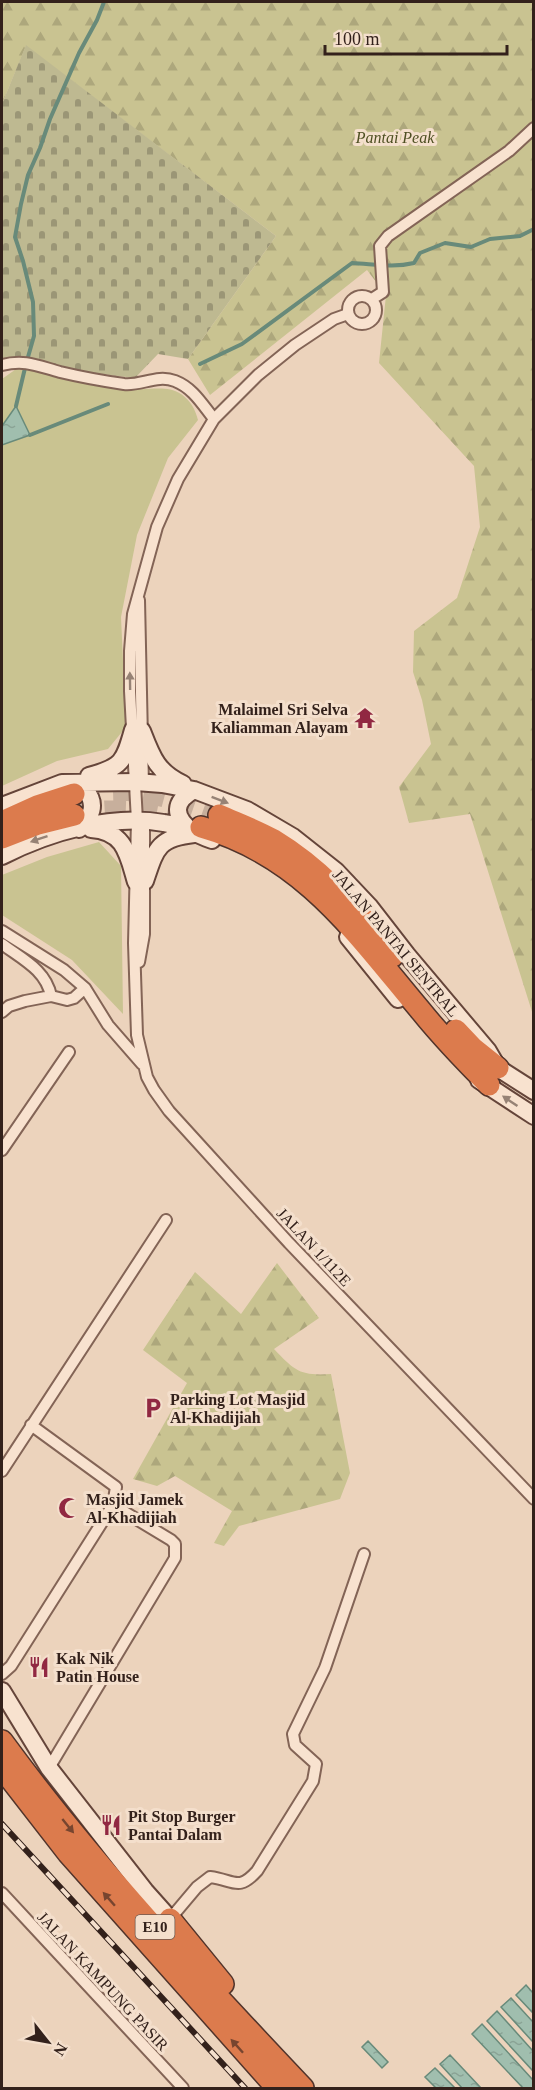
<svg xmlns="http://www.w3.org/2000/svg" width="535" height="2090" viewBox="0 0 535 2090" font-family="Georgia,serif">
	<style>
		.green { fill: #c9c391 }
		.forest { fill: url(#forest-firs) }
		.cemetery { fill: url(#cemetery-stones) }
		.water { fill: url(#water-ripples); stroke: #688a7a; stroke-width: 1.5 }
		.lines { fill: none; stroke-linecap: round; stroke-linejoin: round }
		.stream { stroke: #688a7a; stroke-width: 4 }
		.highway-tunnel { stroke: #c7af9c; stroke-width: 21; stroke-dasharray: 21 10; stroke-linecap: butt }
		.street-casing { stroke: #836456; stroke-width: 14 }
		.secondary-casing { stroke: #65453a; stroke-width: 20 }
		.highway-casing { stroke: #51342b; stroke-width: 24 }
		.street { stroke: #f8e2cf; stroke-width: 10 }
		.secondary { stroke: #f8e2cf; stroke-width: 16 }
		.highway { stroke: #dc7b4d; stroke-width: 21 }
		.rail-casing { stroke: #33211b; stroke-width: 6 }
		.rail { stroke: #f4dfcc; stroke-width: 4; stroke-dasharray: 11; stroke-linecap: butt }
		.oneway { fill: #968275 }
		.oneway2 { fill: #77452f }
		.labels { text-anchor: middle; dominant-baseline: central; stroke-width: 6; stroke-linejoin: round; paint-order: stroke }
		.shield { fill: #f4dfcc; stroke: #6d5a50; stroke-width: 1.5 }
		.shield-label { font-size: 15px; font-weight: bold; fill: #33211b }
		.park-label { font-size: 16px; font-style: italic; fill: #4e4f22; stroke: #f4dfcc }
		.poi-label { font-size: 16px; font-weight: bold; fill: #33211b; stroke: #f4dfcc; text-anchor: start }
		.street-label { font-size: 16px; fill: #33211b; stroke: #f4dfcc }
	</style>
	<defs>
		<pattern id="forest-firs" width="22" height="20" patternUnits="userSpaceOnUse" patternTransform="scale(1.5)"><rect width="22" height="20" fill="#c9c391"/><path d="M5 1l3.5 6h-7zM16 11l3.5 6h-7z" fill="#ada77c"/></pattern>
		<pattern id="cemetery-stones" width="16" height="16" patternUnits="userSpaceOnUse" patternTransform="scale(1.5)"><rect width="16" height="16" fill="#beb991"/><path d="M2 7V4a2 2 0 0 1 4 0v3zM10 15v-3a2 2 0 0 1 4 0v3z" fill="#9b9676"/></pattern>
		<pattern id="water-ripples" width="26" height="14" patternUnits="userSpaceOnUse" patternTransform="scale(1.5)"><rect width="26" height="14" fill="#a0beae"/><path d="M2 4q2-2 4 0t4 0M15 11q2-2 4 0t4 0" fill="none" stroke="#8aa395"/></pattern>
	</defs>
	<rect width="100%" height="100%" fill="#ecd3bc"/>
	<path class="green" d="M19 367C57 377 97 386 136 389 152 390 167 385 181 394 191 401 195 409 198 420L168 458 137 535 121 617 126 727 108 749 57 761 2 786V445L30 435 15 407 2 426V379Z
		M99 842 121 866 123 1014 72 960 2 915V875L47 857Z"/>
	<path class="forest" d="M2 2H533V1015L470 814 409 823 399 787 431 744 422 700 413 672 414 631 457 598 480 527 474 466 379 363 386 295 367 270 210 395 188 359 276 236 26 46 2 104Z
		M277 1263 319 1318 274 1349C295 1371 300 1376 331 1374L350 1473 340 1499 239 1526 224 1546 214 1543 232 1511 175 1476 157 1486 133 1479 187 1383 143 1350 195 1272 241 1314Z"/>
	<path class="cemetery" d="M26 45 276 236 188 359 158 354 135 378C112 375 89 373 66 368 43 363 25 355 2 360V104Z"/>
	<path class="water" d="M16 406 30 435 2 445V426Z
		M526 1985 533 1993V2013L516 1995Z
		M511 1998 533 2022V2042L501 2007Z
		M497 2011 533 2051V2071L487 2021Z
		M482 2024 533 2080V2088H523L472 2034Z
		M368 2041 388 2062 382 2068 362 2047Z
		M450 2055 481 2088H462L440 2064Z
		M435 2068 455 2088H436L425 2077Z"/>
	<g class="lines">
		<path class="stream" d="M28 357 34 336 33 302 23 261 15 237 21 204 28 175 40 148 50 119 79 53 97 20 104 2
			M200 364 242 344 352 263C374 264 393 268 414 263L420 253 445 243 471 247 490 239 520 236 534 229
			M16 406 25 368
			M30 435 108 404"/>
		<path class="highway-tunnel" d="M113 790C150 789 185 803 219 815
			M74 815C118 807 150 810 192 824"/>
		<defs>
			<path id="street" d="M348 310a14 14 0 1 1 28 0a14 14 0 1 1-28 0Z
				M372 299 383 292 380 246 388 236 509 151 534 128
				M348 314 334 319 295 345 258 375 214 419 178 479 157 527 133 614 130 651V691L137 821 134 943 137 1035 147 1077 154 1090 169 1111 289 1243 534 1499
				M2 365C25 359 38 366 60 372 81 377 103 381 124 384 141 386 157 374 175 381 193 388 202 404 214 419
				M139 600 143 785
				M2 931 64 970 85 988 108 1025 142 1064
				M2 944C22 959 46 970 51 996
				M139 962 144 934V825
				M2 1012 9 1006 25 1001 51 996 67 1000 74 998 85 988
				M2 1150 69 1052
				M2 1471 166 1220
				M2 1674 11 1666 113 1505 116 1487 31 1425
				M49 1768 175 1558V1544L171 1540 113 1505
				M2 1893 183 2088
				M170 1919 197 1887 210 1877C234 1880 238 1892 257 1871L313 1781 316 1764 295 1745 293 1734 325 1668 364 1554"/>
			<path id="secondary" d="M142 731C152 757 157 772 183 784
				M89 776C122 767 124 762 133 730
				M69 785 85 790C98 804 91 818 79 829
				M2 806 62 783 136 782 162 784 194 790 247 810 293 837 336 871 369 906 407 955 488 1051 498 1068 534 1091
				M91 829C125 831 128 855 136 882
				M192 831C173 816 173 802 194 790
				M2 856C49 832 110 814 164 823 180 825 196 834 212 840
				M145 881C156 848 158 838 194 834
				M348 937 398 999
				M479 1080 534 1116
				M2 1691 49 1768 145 1891 170 1919"/>
			<path id="highway" d="M219 815C237 823 256 830 274 840 322 869 360 911 393 956
				M2 822 37 806 74 794
				M201 827C304 856 356 934 421 1011 442 1037 465 1061 489 1085
				M2 838 38 824 74 815
				M456 1030 473 1048 498 1068
				M2 1741C92 1864 198 1977 303 2088
				M2 1768 68 1853 277 2088
				M170 1919 223 1984"/>
		</defs>
		<use href="#street" class="street-casing"/>
		<use href="#secondary" class="secondary-casing"/>
		<use href="#highway" class="highway-casing"/>
		<use href="#street" class="street"/>
		<use href="#secondary" class="secondary"/>
		<use href="#highway" class="highway"/>
		<defs>
			<path id="rail" d="M2 1824 245 2088"/>
		</defs>
		<use href="#rail" class="rail-casing"/>
		<use href="#rail" class="rail"/>
	</g>
	<defs><path id="oneway-solid" d="M-6-.8H1V-3.2L6.5 0L1 3.2V.8H-6Z" transform="scale(1.5)"/></defs>
	<g class="oneway">
		<use href="#oneway-solid" transform="translate(130 681) rotate(-91)"/>
		<use href="#oneway-solid" transform="translate(220 800) rotate(21)"/>
		<use href="#oneway-solid" transform="translate(39 839) rotate(161)"/>
		<use href="#oneway-solid" transform="translate(510 1101) rotate(-146)"/>
	</g>
	<g class="oneway2">
		<use href="#oneway-solid" transform="translate(68 1826) rotate(51)"/>
		<use href="#oneway-solid" transform="translate(109 1899) rotate(-131)"/>
		<use href="#oneway-solid" transform="translate(237 2046) rotate(-132)"/>
	</g>
	<defs>
		<symbol id="temple-bare" viewBox="-9 -9 18 18"><path d="M0-6L5-2H3V0L6.5 2.5H4V6H1.5V3h-3V6H-4V2.5H-6.5L-3 0V-2H-5Z" fill="#912842" stroke="#f4dfcc" stroke-width="2.5" paint-order="stroke"/></symbol>
		<symbol id="parking-bare" viewBox="-9 -9 18 18"><path d="M-3.5-5.5H1a3.5 3.5 0 0 1 0 7H-1V5.5H-3.5ZM-1-3.4V-.6H.8a1.4 1.4 0 0 0 0-2.8Z" fill="#912842" stroke="#f4dfcc" stroke-width="2.5" paint-order="stroke"/></symbol>
		<symbol id="mosque-bare" viewBox="-9 -9 18 18"><path d="M3.5-4.9A6 6 0 1 0 3.5 4.9A5 5 0 1 1 3.5-4.9Z" fill="#912842" stroke="#f4dfcc" stroke-width="2.5" paint-order="stroke"/></symbol>
		<symbol id="restaurant-bare" viewBox="-9 -9 18 18"><path d="M-5-6h1v4h1v-4h1v4h1v-4h1v5L-1.5 .5V6h-2V.5L-5-1ZM5-6V6H3V1.5H1.5Q1.5-4 5-6Z" fill="#912842" stroke="#f4dfcc" stroke-width="2.5" paint-order="stroke"/></symbol>
	</defs>
	<g fill-rule="evenodd">
		<use href="#temple-bare" x="350" y="703" width="30" height="30"/>
		<use href="#parking-bare" x="138" y="1393" width="30" height="30"/>
		<use href="#mosque-bare" x="54" y="1493" width="30" height="30"/>
		<use href="#restaurant-bare" x="24" y="1652" width="30" height="30"/>
		<use href="#restaurant-bare" x="96" y="1810" width="30" height="30"/>
	</g>
	<g class="labels">
		<rect class="shield" x="135.5" y="1915" width="39" height="24" rx="4.5"/>
		<g class="shield-label">
			<text x="155" y="1927">E10</text>
		</g>
		<g class="park-label">
			<text x="395" y="137">Pantai Peak</text>
		</g>
		<g class="poi-label">
			<text x="348" y="709" text-anchor="end">Malaimel Sri Selva<tspan x="348" dy="18">Kaliamman Alayam</tspan></text>
			<text x="170" y="1399">Parking Lot Masjid<tspan x="170" dy="18">Al-Khadijiah</tspan></text>
			<text x="86" y="1499">Masjid Jamek<tspan x="86" dy="18">Al-Khadijiah</tspan></text>
			<text x="56" y="1658">Kak Nik<tspan x="56" dy="18">Patin House</tspan></text>
			<text x="128" y="1816">Pit Stop Burger<tspan x="128" dy="18">Pantai Dalam</tspan></text>
		</g>
		<g class="street-label">
			<text transform="translate(396 943) rotate(50)">JALAN PANTAI SENTRAL</text>
			<text transform="translate(314 1247) rotate(47)">JALAN 1/112E</text>
			<text transform="translate(103 1981) rotate(47)">JALAN KAMPUNG PASIR</text>
		</g>
	</g>
	<rect width="535" height="2090" fill="none" stroke="#33211b" stroke-width="6"/>
	<g transform="translate(48 2042) rotate(121)" stroke="#f4dfcc" stroke-width="4.5" paint-order="stroke">
	<path d="M0-4.5L10 22L0 15L-10 22Z" fill="#33211b"/>
	<text y="-9" font-size="16" font-weight="bold" text-anchor="middle" fill="#33211b">N</text>
	</g>
	<path d="M325 45v9h182v-9" fill="none" stroke="#33211b" stroke-width="3"/>
	<text x="334" y="45" font-size="18" fill="#33211b" stroke="#f4dfcc" stroke-width="4.5" paint-order="stroke">100 m</text>
</svg>
